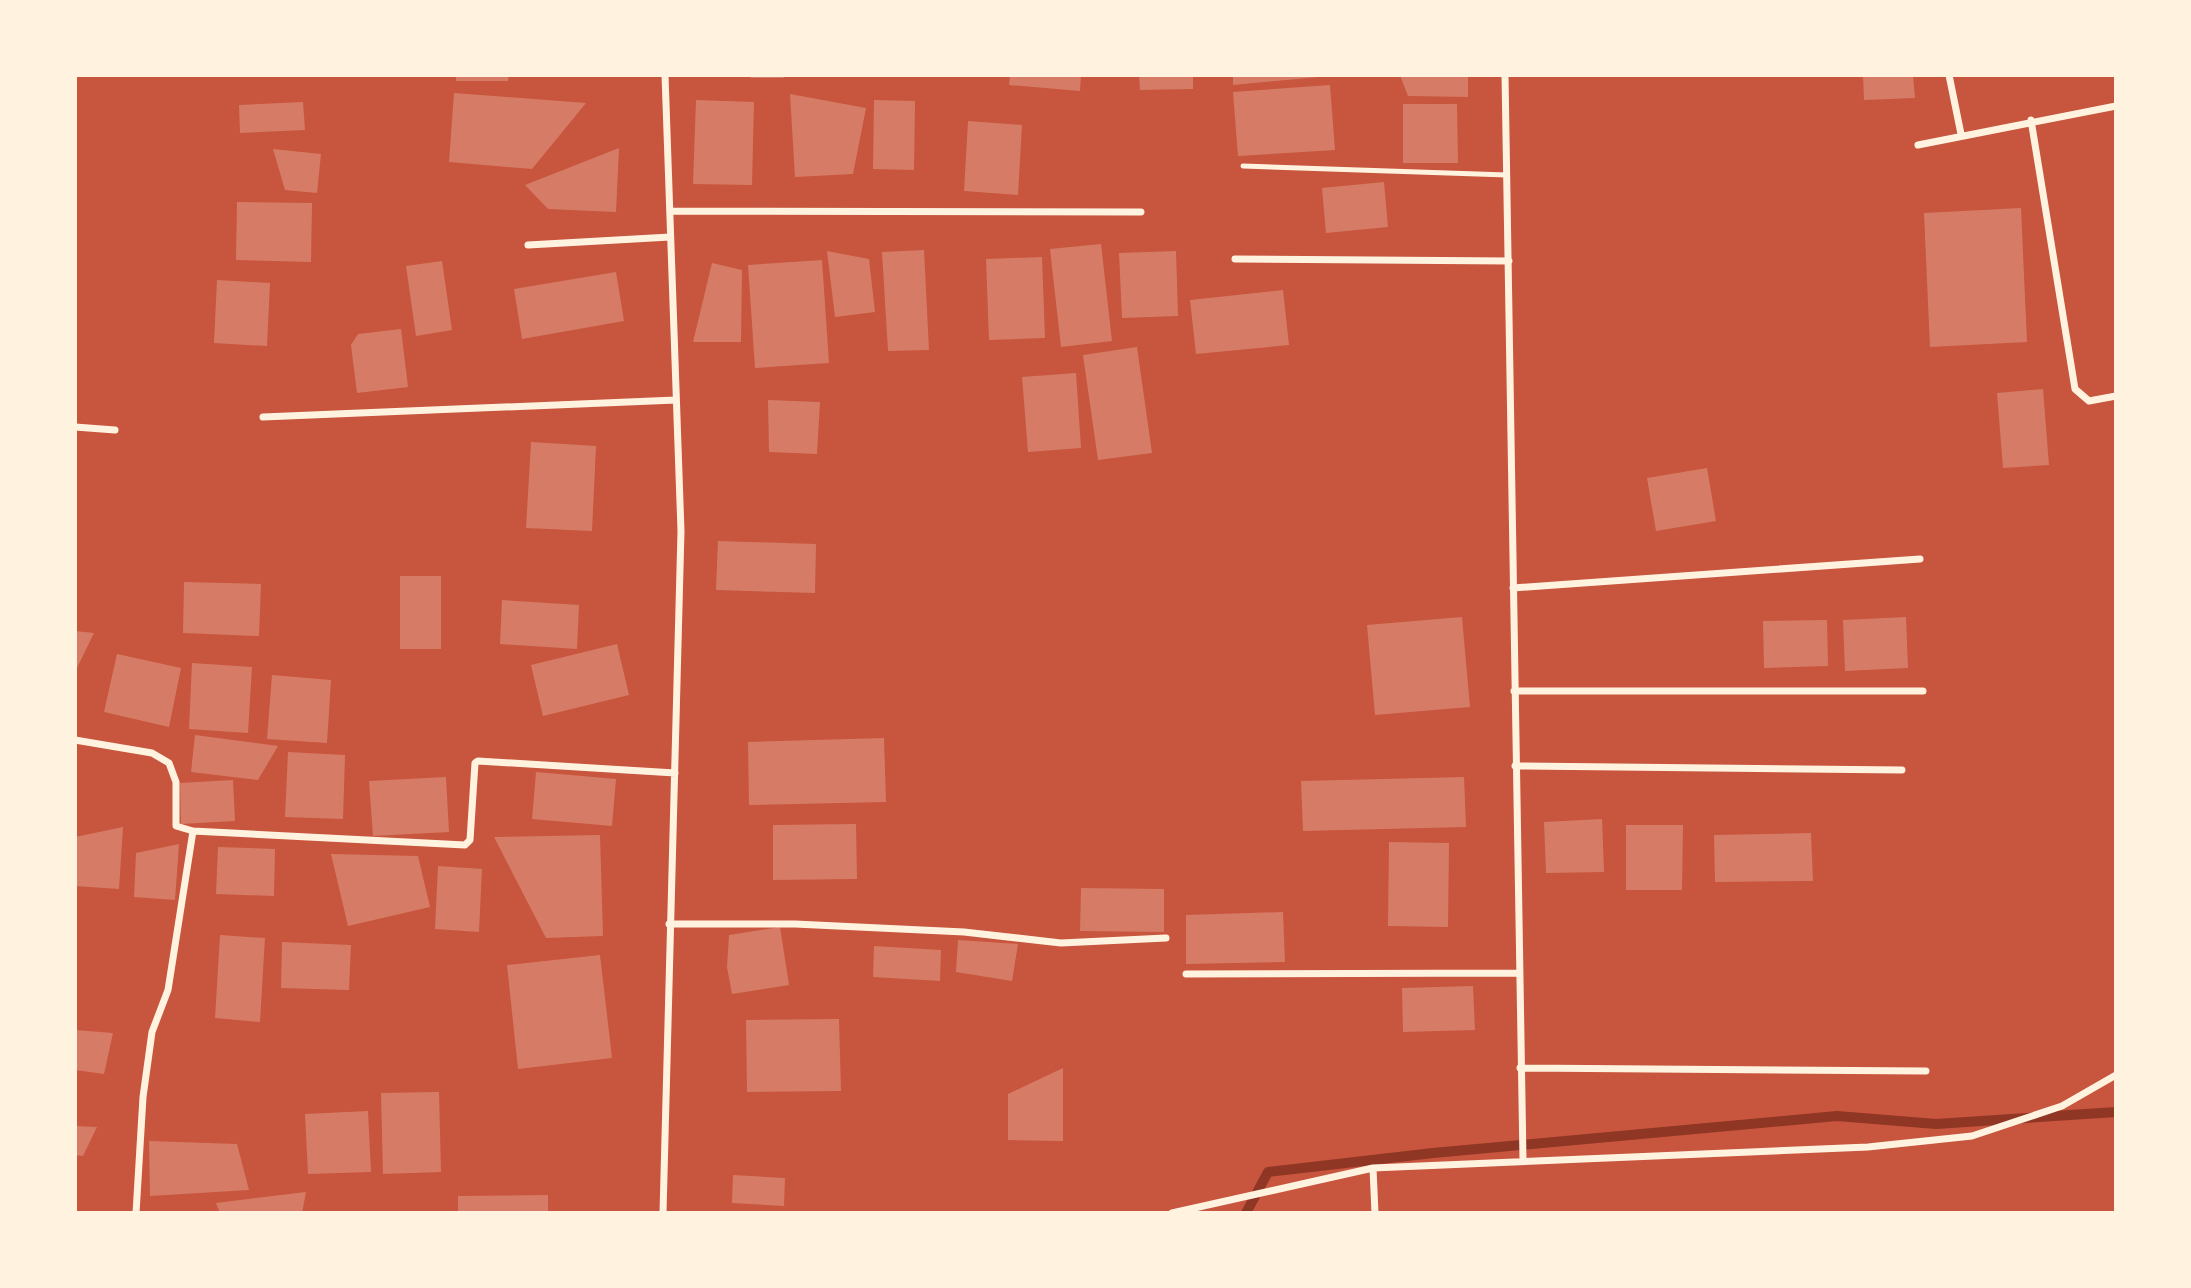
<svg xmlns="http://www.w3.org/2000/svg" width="2191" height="1288" viewBox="0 0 2191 1288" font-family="'Source Sans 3',sans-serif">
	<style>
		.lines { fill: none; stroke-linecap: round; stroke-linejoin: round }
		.stream { stroke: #8f3625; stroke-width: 10 }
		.building { fill: #d67c66 }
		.service { stroke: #fff3e0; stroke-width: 5 }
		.minor { stroke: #fff3e0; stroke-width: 7 }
	</style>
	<rect width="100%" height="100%" fill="#c8553d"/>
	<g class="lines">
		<path class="stream" d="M1246 1213 1268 1172 1433 1153 1837 1116 1936 1124 2116 1112"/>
	</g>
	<path class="building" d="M456 75H509L508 81H456Z
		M751 75H783L784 78H751Z
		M1010 75H1081L1080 91 1009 85Z
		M1139 75H1193V89L1140 90Z
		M1233 75H1319V77L1233 85Z
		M1400 75H1468V97L1408 96Z
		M1863 75H1913L1915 98 1864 100Z
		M1330 85 1335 150 1238 156 1233 92Z
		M454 93 586 103 532 169 449 162Z
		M790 94 866 108 853 174 795 177Z
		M696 100 754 102 752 185 693 184Z
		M874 100 915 101 914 170 873 169Z
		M303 102 305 130 240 133 239 105Z
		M1403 104H1457L1458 163H1403Z
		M968 121 1022 125 1018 195 964 191Z
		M619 148 616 212 548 209 525 185Z
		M273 149 321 154 317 193 285 190Z
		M1384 182 1388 227 1326 233 1322 188Z
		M237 202 312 203 311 262 236 260Z
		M2021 208 2027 342 1930 347 1924 213Z
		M1101 244 1112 341 1061 347 1050 249Z
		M924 250 929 350 888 351 882 252Z
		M827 251 869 259 875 312 835 317Z
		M1176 251 1178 316 1122 318 1119 253Z
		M1042 257 1045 338 989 340 986 259Z
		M822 260 829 363 755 368 748 265Z
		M442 261 452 330 416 336 406 266Z
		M712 263 742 270 741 342H693Z
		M616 272 624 321 522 339 514 289Z
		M217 280 270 283 267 346 214 343Z
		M1283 290 1289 345 1196 354 1190 300Z
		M401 329 408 387 357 393 351 345 358 334Z
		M1137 347 1152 453 1098 460 1083 355Z
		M1076 373 1081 448 1028 452 1022 377Z
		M2043 389 2049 465 2003 468 1997 393Z
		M768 400 820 402 817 454 769 452Z
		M531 442 596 446 592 531 526 528Z
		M1707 468 1716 521 1656 531 1647 478Z
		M718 541 816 544 815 593 716 590Z
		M400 576H441V649H400Z
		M184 582 261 584 259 636 183 633Z
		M502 600 579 605 577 649 500 644Z
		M1462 617 1470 707 1375 715 1367 625Z
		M1906 617 1908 668 1845 671 1843 620Z
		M1827 620 1828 666 1764 668 1763 621Z
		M75 631 94 633 75 672Z
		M617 644 629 695 543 716 531 665Z
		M117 654 181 668 169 727 104 712Z
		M192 663 252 667 248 733 189 729Z
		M272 675 331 680 327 743 267 739Z
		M195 735 278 746 258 780 191 772Z
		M884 738 886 802 749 805 748 742Z
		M288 752 345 755 343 819 285 817Z
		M536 772 616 779 612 826 532 819Z
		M446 777 449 832 373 836 369 781Z
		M1464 777 1466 827 1303 831 1301 781Z
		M233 780 235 821 181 824 180 783Z
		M1602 819 1604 872 1546 873 1544 822Z
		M856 824 857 879 773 880V825Z
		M1626 825H1683L1682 890H1626Z
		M123 827 119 889 75 886V837Z
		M1811 833 1813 881 1715 882 1714 835Z
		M600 835 603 936 546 938 494 837Z
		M1389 842 1449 843 1448 927 1388 926Z
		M179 844 175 900 134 897 136 853Z
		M218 847 275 849 274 896 216 894Z
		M331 854 418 856 430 907 348 926Z
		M438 866 482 869 479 932 435 929Z
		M1081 888 1164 889V932L1080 931Z
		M1283 912 1285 962 1186 964V915Z
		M780 927 789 985 732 994 727 967 729 935Z
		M220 935 265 938 260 1022 215 1018Z
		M958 940 1018 944 1012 981 956 972Z
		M282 942 351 945 349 990 281 988Z
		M874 946 941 950 940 981 873 977Z
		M600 955 612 1058 518 1069 507 965Z
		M1473 986 1475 1030 1403 1032 1402 988Z
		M839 1019 841 1091 747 1092 746 1020Z
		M75 1030 113 1033 104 1074 75 1070Z
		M1063 1068V1141L1008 1140V1094Z
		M439 1092 441 1172 383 1174 381 1093Z
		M368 1111 371 1172 308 1174 305 1114Z
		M75 1126 97 1127 83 1156 75 1155Z
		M149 1141 237 1144 249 1190 150 1196Z
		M733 1175 785 1178 784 1206 732 1203Z
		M306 1192 302 1213H220L216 1203Z
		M548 1195V1213H458V1196Z"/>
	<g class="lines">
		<path class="service" d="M1243 166 1507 175"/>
		<path class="minor" d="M1505 75 1523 1160
			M1949 75 1961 134
			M2031 120 2075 389 2089 401 2116 396
			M1918 145 2116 106
			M670 211 1141 212
			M528 245 670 237
			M1235 259 1509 261
			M263 417 676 400
			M75 427 115 430
			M1513 588 1920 559
			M1514 691H1923
			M75 740 152 753 169 763 176 782V826L193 831 465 845 470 840 475 763 478 761 675 773
			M1515 766 1902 770
			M669 924H795L964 932 1061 943 1166 938
			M1186 974 1518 973
			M1520 1068 1926 1071
			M1373 1168 1375 1213
			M136 1213 143 1097 152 1032 168 990 193 831
			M663 1213 681 531 665 75
			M1172 1213 1373 1168 1868 1147 1972 1136 2062 1106 2116 1075"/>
	</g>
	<rect width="2191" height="1288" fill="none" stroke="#fff3e0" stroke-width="154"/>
</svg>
